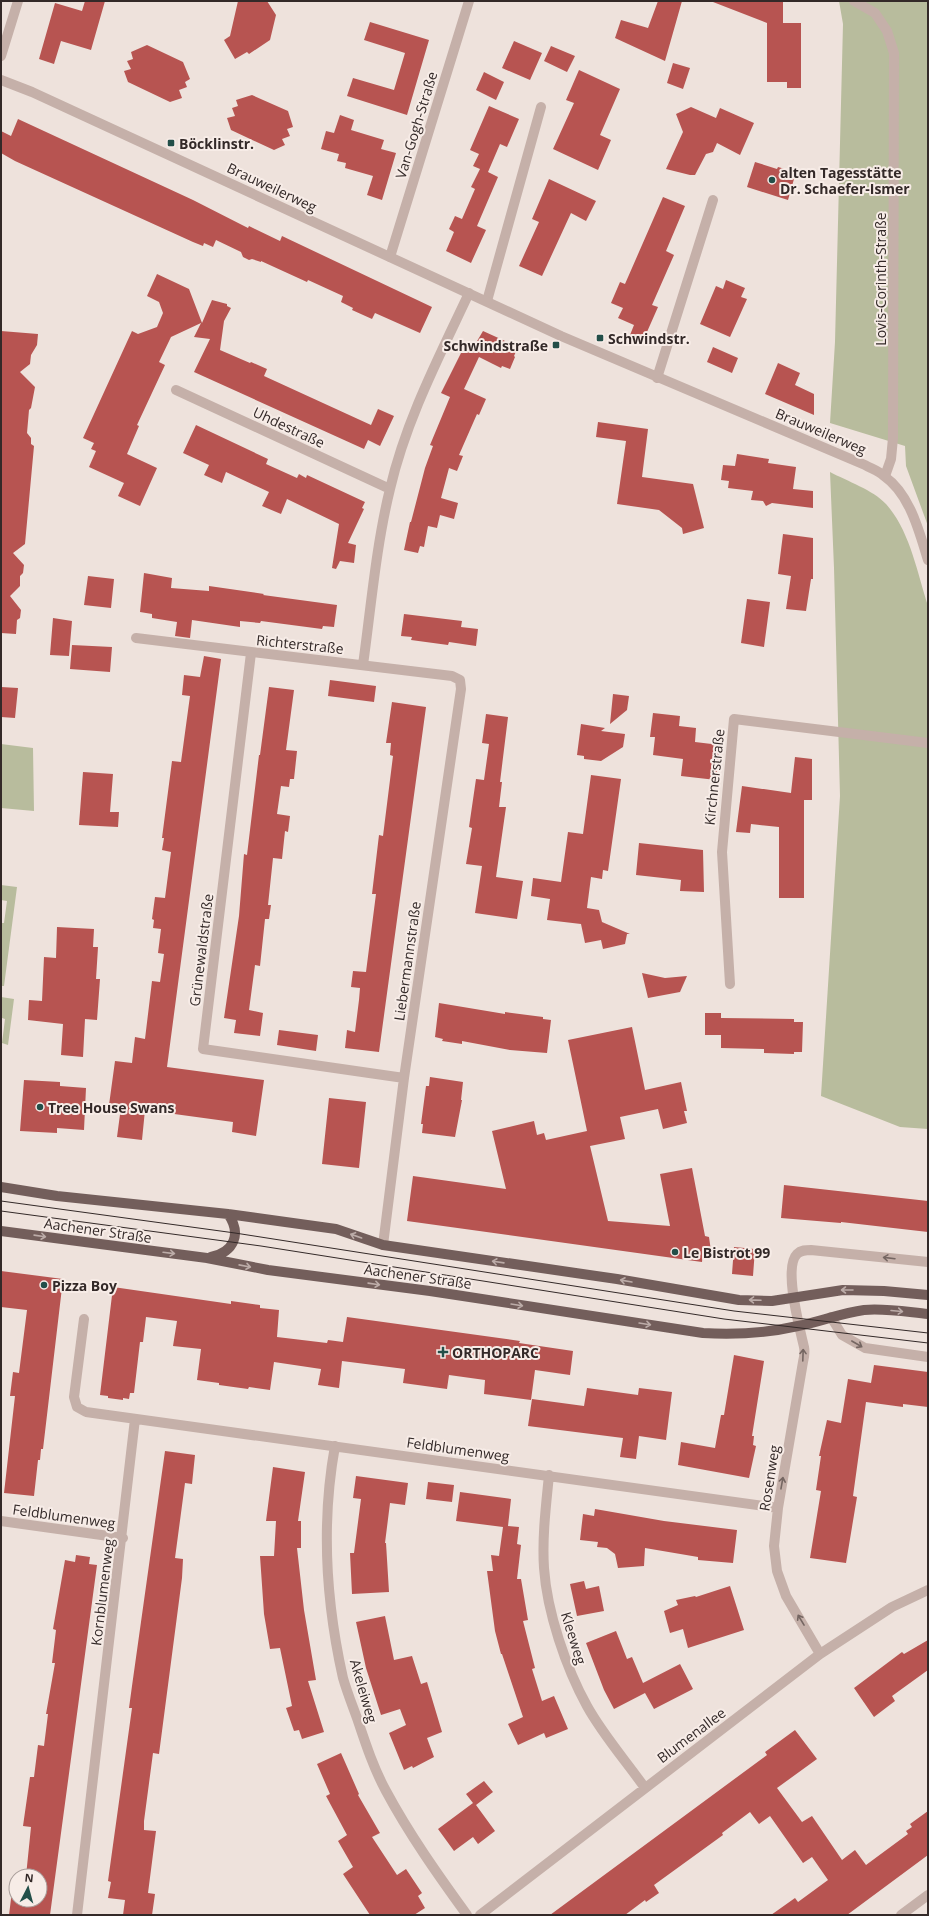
<svg xmlns="http://www.w3.org/2000/svg" width="929" height="1916" viewBox="0 0 929 1916" font-family="'Open Sans',sans-serif">
	<style>
		.green { fill: #b8bc9d }
		.building { fill: #b75451 }
		.lines { fill: none; stroke-linecap: round; stroke-linejoin: round }
		.minor { stroke: #c5b0a9; stroke-width: 10 }
		.tertiary { stroke: #c5b0a9; stroke-width: 10 }
		.primary { stroke: #735e5b; stroke-width: 10 }
		.tram { stroke: #332928; stroke-width: 1 }
		.oneway { stroke: #bcaca8 }
		.oneway2 { stroke: #756662 }
		.poi-dot { fill: #234f49; stroke: #f7ece7; stroke-width: 1.5 }
		.labels { text-anchor: middle; dominant-baseline: central; stroke-width: 4; stroke-linejoin: round; paint-order: stroke }
		.street-label { font-size: 14px; fill: #332928; stroke: #f7ece7 }
		.poi-label { font-size: 14px; font-weight: bold; fill: #332928; stroke: #f7ece7; text-anchor: start }
	</style>
	<rect width="100%" height="100%" fill="#eee2dc"/>
	<path class="green" d="M839 1H928V526L906 466 905 446 830 423 835 342 843 24Z
		M830 472C847 481 873 490 886 504 910 531 917 572 928 606V1129L900 1127 821 1096 840 796 834 568Z
		M1 744 33 748 34 811 1 808Z
		M1 885 17 887 4 986H1V923H4L7 901 1 900Z
		M1 997 14 999 8 1045 2 1043 5 1019 2 1018Z"/>
	<path class="building" d="M85 1H105L91 50 61 41 54 64 39 59 55 3 82 11Z
		M238 1H267L276 15 270 40 249 54 247 52 235 59 224 40 230 36Z
		M658 1H682L665 61 615 38 621 20 648 28Z
		M713 1H783V23H801V88H787V82H767V23L713 2Z
		M370 22 429 40 407 115 347 96 353 78 394 90 405 53 364 40Z
		M514 41 542 53 530 80 502 68Z
		M147 45 183 62 190 79 185 82 187 87 179 90 182 98 170 102 128 82 124 71 131 69 127 61 133 59 131 52Z
		M551 46 575 56 567 72 544 61Z
		M673 63 690 68 683 89 667 83Z
		M579 70 620 89 600 135 611 140 598 170 553 149 574 103 566 100Z
		M484 72 504 82 496 100 476 90Z
		M252 95 288 111 293 127 287 129 290 136 282 139 285 145 274 150 231 130 227 118 235 116 232 108 238 106 236 100Z
		M489 106 519 119 507 147 500 144 488 172 498 177 477 226 486 230 471 263 446 251 454 232 449 229 455 216 462 219 475 189 471 187 480 169 473 166 479 154 470 150Z
		M691 107 716 118 720 108 754 123 740 155 717 143 713 152 706 154 695 175H690L666 169 683 132 676 114Z
		M340 115 354 120 351 130 384 140 381 149 396 153 382 200 367 195 373 176 345 168 346 163 337 161 339 154 321 149 326 131 334 133Z
		M18 119 193 200 248 228 249 226 280 241 282 236 432 307 420 333 375 313 372 319 352 310 353 308 341 302 343 296 308 280 307 282 261 261V262L252 259 249 260 243 257 241 252 216 240 213 247 204 243 203 246 193 242 15 161 1 153V131L11 136Z
		M755 162 777 169 778 167 796 172 788 200 747 187Z
		M549 179 596 201 586 221 571 213 542 276 519 266 539 222 532 219Z
		M663 197 685 206 666 251 674 255 652 305 658 307 643 341 630 335 634 325 618 318 623 308 611 303 620 282 625 284Z
		M157 274 189 289 202 323 212 300 227 304V306L231 308 224 321 220 350 250 363 251 362 267 369 264 376 371 425 378 409 394 416 380 446 368 440 364 449 194 372 210 339 194 337 201 323 171 337 159 362 165 365 137 425 139 426 127 454 157 468 140 506 118 496 124 483 89 467 96 451 91 449 94 443 83 438 132 331 138 334 157 327 163 313 159 302 147 296Z
		M726 280 745 288 741 297 747 299 730 337 700 324 716 286 723 289Z
		M1 331 38 334 37 345 31 355 30 364 20 372 35 387 31 408 29 410 27 433 31 438V444L34 446 25 544 13 553 24 565 23 573 20 576V586L10 596 21 610 20 618 17 620 16 634 1 633Z
		M483 331 518 347 514 356 515 357 510 369 502 366 501 368 479 357 464 389 486 399 479 415 477 414 459 455 463 456 457 471 449 468 441 498 458 503 454 519 440 515 437 528 428 526 424 547 420 546 418 553 404 550 410 522H411L425 468 433 446 430 445 450 397 441 393 465 345 473 348Z
		M713 347 738 358 732 373 707 362Z
		M778 363 800 373 795 385 814 394V415L765 394Z
		M598 422 648 429 642 477 693 484 704 528 683 534 682 528 659 510 617 504 626 441 596 437Z
		M196 425 268 459 266 464 297 478 299 474 306 478 307 475 365 502 362 508 364 509 348 543 356 545 354 563 340 561 336 569 332 568 339 524 287 499 281 514 262 506 269 492 226 472 222 483 204 475 209 465 183 453Z
		M737 454 769 459 768 463 796 467 793 489 813 491V508L772 503 766 506 763 501 751 500 753 491 728 488 729 481 721 480 723 465 735 466Z
		M783 534 813 538V579H811L806 611 786 609 791 576 778 574Z
		M144 573 172 578 171 588 209 591V586L264 594 263 595 337 605 334 627 323 626 322 629 261 621 260 623 240 621V627L192 620 190 638 175 636 177 622 152 618V614L140 612Z
		M88 576 114 579 111 608 84 605Z
		M747 599 770 602 764 647 741 643Z
		M404 614 462 621 461 627 478 629 476 646 449 642 448 645 411 640 412 637 401 636Z
		M53 618 72 621 69 656 50 655Z
		M72 645 112 647 110 672 70 669Z
		M204 656 221 659 167 1067 264 1080 256 1136 232 1132 233 1122 145 1110 142 1140 117 1137 121 1107 109 1105 115 1061 132 1063 135 1037 145 1039 152 981 160 982 164 954 158 953 161 929 153 928 154 920 152 919 155 897 165 898 171 852 162 850 164 838H162L172 761 181 762 190 696 182 695 184 675 200 677Z
		M330 680 376 686 374 702 328 696Z
		M1 687 18 688 15 718 1 717Z
		M269 687 294 690 286 750 297 751 294 779H290L289 787 281 786 277 814 290 816 288 832 285 831 282 859 273 858 268 905H271L269 919H265L260 966 255 965 249 1010 263 1013 260 1036 234 1033 236 1020 224 1018 239 916 244 854 247 855 259 755H260Z
		M613 694 629 696 627 710 610 724Z
		M392 702 426 707 379 1052 345 1048 347 1030 355 1032 359 1000 360 988 351 987 353 971 366 972 376 894H372L379 835 383 836 393 756 390 755 391 743H386Z
		M653 713 680 716 679 726 696 728 695 742 720 745 716 780 681 776 683 759 653 755 655 737H650Z
		M486 714 508 717 500 782H502L499 807H506L496 877 523 881 517 919 475 913 482 866 466 864 472 828 469 827 476 779 484 780 489 744 482 743Z
		M581 724 605 728 601 731 625 734 623 747 601 761 584 759V756L577 755Z
		M795 757 812 759V800H804V898H779V827L751 824 750 833 736 832 742 786 791 793Z
		M83 772 113 774 110 812H119L118 827 79 825Z
		M591 775 621 779 608 871 603 870 602 879 591 877 587 908 599 910 602 922 630 934H627L625 944 603 949 601 940 585 943 581 924 547 920 550 899 531 896 533 878 561 882 568 832 583 834Z
		M639 843 703 850 704 892 680 891 681 880 636 875Z
		M57 927 94 929 93 947H98L96 979H100L97 1020 85 1019 83 1057 61 1055 63 1024 28 1020 29 1000 42 1001 44 957 56 958Z
		M642 973 665 978 687 976 680 992 648 998Z
		M439 1003 505 1014V1012L543 1017V1019L551 1020 547 1053 510 1050 462 1041V1044L442 1041 443 1039 435 1037Z
		M705 1013H721V1018L794 1019V1022H803L802 1052H794V1054L764 1053V1049L721 1048V1035H705Z
		M632 1027 645 1090 681 1082 687 1111H684L687 1123 663 1129 658 1109 620 1117 625 1139 590 1146 608 1221 670 1226 660 1174 692 1168 705 1236 709 1237 711 1251 703 1250 702 1262 407 1221 413 1176 506 1189 492 1131 534 1121 537 1135 544 1133 546 1140 587 1131 568 1040Z
		M279 1030 318 1035 316 1051 277 1045Z
		M430 1077 463 1082 461 1100H462L455 1137 422 1133 423 1124H421L426 1086H429Z
		M24 1080 60 1082V1086L86 1088 84 1130 57 1128V1133L20 1131Z
		M329 1098 366 1102 359 1168 322 1164Z
		M784 1185 928 1201V1232L841 1222V1223L781 1218Z
		M734 1247 755 1249 753 1276 732 1274Z
		M1 1271 63 1279 43 1449H41L40 1460H38L34 1496 4 1493 15 1396H10L13 1372 19 1373 27 1310 1 1307Z
		M113 1287 231 1304V1301L260 1305V1308L279 1310 277 1337 327 1343 328 1340 343 1342 347 1317 520 1341 519 1343 573 1351 570 1375 535 1370 531 1400 484 1394 485 1380 449 1375 447 1389 403 1383 405 1369 342 1361 339 1388 318 1385 321 1369 274 1362 270 1390 249 1387 248 1389 219 1385V1383L197 1380 201 1349 173 1346 177 1321 146 1317 143 1342H140L134 1393H130L129 1399 123 1398V1400L108 1398V1396L100 1395Z
		M734 1355 764 1361 752 1436H754L753 1445 756 1446 749 1478 678 1465 681 1442 715 1448 721 1415H724Z
		M874 1365 928 1372V1407L903 1404V1407L866 1402 853 1496 857 1497 846 1563 810 1558 821 1491 816 1490 821 1456H819L827 1420 841 1423 848 1379 871 1383Z
		M587 1388 638 1395 639 1388 672 1392 666 1440 639 1436 636 1459 620 1457 623 1438 528 1426 532 1399 584 1406Z
		M165 1451 195 1455 192 1484 185 1483 175 1558 183 1559 182 1578 159 1754 153 1753 144 1821V1830L156 1831 148 1893 155 1894 152 1915H123L125 1900 108 1898 111 1882 108 1881 132 1708H129L132 1686Z
		M273 1467 305 1472 298 1521H301V1548H297L304 1610 316 1680 308 1681 324 1732 302 1739 299 1730 294 1731 286 1708 292 1706 280 1648 270 1649 264 1614 260 1556H274L276 1521H266Z
		M356 1476 408 1483 405 1505 390 1503 385 1543H386L389 1592 352 1594 350 1553H354L361 1499 353 1498Z
		M428 1482 454 1485 452 1502 426 1499Z
		M460 1492 511 1499 508 1526 519 1527 517 1544 521 1545 517 1579H521L528 1620 523 1621 535 1668 532 1669 542 1701 554 1696 568 1729 546 1738 544 1733 518 1745 508 1724 523 1717 502 1654H501L495 1631 487 1571H493L491 1555 499 1556 503 1527 456 1521Z
		M595 1509 664 1521 737 1530 733 1563 698 1560V1557L645 1548 644 1566 618 1568 615 1554 607 1548 597 1547 598 1542 580 1540 583 1514 594 1516Z
		M76 1555 90 1557 89 1564 97 1565 50 1915H9L12 1891 16 1892V1900H40V1876H26L31 1827 23 1826 30 1777H34L38 1745 44 1746 48 1714H46L55 1663H52L56 1630 53 1629 65 1560 75 1562Z
		M584 1581 586 1589 599 1586 604 1611 577 1616 570 1584Z
		M730 1586 744 1630 688 1648 683 1629 670 1633 664 1611 678 1605 676 1600 695 1596 696 1597Z
		M385 1616 394 1660 412 1656 421 1684 427 1682 442 1732 427 1738 434 1757 413 1768 412 1766 404 1770 389 1733 406 1725 400 1709 381 1715 366 1668 356 1622Z
		M616 1631 627 1659 632 1657 643 1683 680 1664 693 1689 654 1709 645 1693 614 1709 604 1690 586 1643Z
		M928 1640V1670L892 1696 895 1701 874 1717 854 1688 902 1652 904 1654Z
		M795 1730 817 1759 777 1788 802 1822 812 1816 842 1860 855 1850 866 1865 908 1834 906 1831 912 1827 910 1824 928 1811V1855L847 1915H771L795 1898 798 1902 828 1880 812 1857 803 1863 770 1816 759 1824 750 1812 722 1833 723 1835 654 1885 659 1893 646 1902 645 1900 625 1915H550L767 1755 765 1752Z
		M341 1753 359 1794 358 1795 380 1833 372 1837 397 1875 406 1869 422 1893 418 1896 425 1908 414 1915H370L343 1874 353 1867 338 1841 347 1835 326 1796 330 1794 317 1764Z
		M484 1781 493 1792 476 1805 495 1831 478 1844 473 1837 454 1851 438 1829 473 1803 466 1794Z"/>
	<g class="lines">
		<path class="minor" d="M854 1 875 13 887 31 894 53 893 438 891 459 885 476
			M1 56 18 1
			M390 257 469 1
			M487 301 541 107
			M657 378 713 200
			M176 390 390 489
			M136 638 452 676 460 680 461 689 404 1078 383 1245
			M251 653 203 1049 404 1078
			M363 665C371 607 376 546 390 489 406 420 439 357 469 293
			M730 984 722 852 734 719 928 743
			M831 1317 842 1335 865 1348 928 1357
			M84 1319 74 1397 77 1407 86 1412 778 1508
			M335 1446C321 1523 326 1602 343 1678 347 1692 353 1707 358 1721 366 1745 374 1769 386 1791 409 1834 438 1875 467 1915
			M549 1475C546 1506 542 1537 544 1568 547 1612 566 1668 587 1706 603 1735 626 1761 645 1788
			M1 1521 123 1538
			M820 1654 786 1596 777 1571 774 1546 778 1508 803 1362C804 1358 805 1352 804 1347 800 1329 783 1268 797 1254 801 1250 806 1250 811 1250L928 1262
			M77 1915 135 1419
			M480 1915 820 1654 892 1607 928 1590"/>
		<path class="tertiary" d="M1 80 32 92 561 336 865 465C872 469 879 471 884 476 910 494 919 531 928 560
			M901 1915 928 1895"/>
		<path class="primary" d="M1 1187 57 1196 228 1214 336 1229 383 1245 617 1279 739 1300 772 1301 843 1290 884 1291 928 1295
			M1 1231 207 1258 268 1270 430 1291 703 1333C735 1335 767 1333 798 1326 820 1322 841 1313 864 1310 885 1308 907 1312 928 1314
			M211 1257C234 1252 242 1234 228 1214"/>
		<path class="tram" d="M1 1201 235 1233 734 1311 928 1333
			M1 1211 261 1246 724 1319 928 1343"/>
	</g>
	<defs><path id="oneway-shaft" d="M-6 0H5M1.5-3L5.5 0L1.5 3" fill="none" stroke-width="1.6" stroke-linecap="round" stroke-linejoin="round"/></defs>
	<g class="oneway">
		<use href="#oneway-shaft" transform="translate(40 1236) rotate(8)"/>
		<use href="#oneway-shaft" transform="translate(356 1236) rotate(-161)"/>
		<use href="#oneway-shaft" transform="translate(169 1253) rotate(7)"/>
		<use href="#oneway-shaft" transform="translate(498 1262) rotate(-172)"/>
		<use href="#oneway-shaft" transform="translate(245 1266) rotate(11)"/>
		<use href="#oneway-shaft" transform="translate(626 1281) rotate(-170)"/>
		<use href="#oneway-shaft" transform="translate(374 1284) rotate(8)"/>
		<use href="#oneway-shaft" transform="translate(847 1290) rotate(180)"/>
		<use href="#oneway-shaft" transform="translate(755 1300) rotate(-178)"/>
		<use href="#oneway-shaft" transform="translate(517 1305) rotate(9)"/>
		<use href="#oneway-shaft" transform="translate(897 1311) rotate(5)"/>
		<use href="#oneway-shaft" transform="translate(645 1324) rotate(9)"/>
	</g>
	<g class="oneway2">
		<use href="#oneway-shaft" transform="translate(889 1258) rotate(-173)"/>
		<use href="#oneway-shaft" transform="translate(857 1344) rotate(30)"/>
		<use href="#oneway-shaft" transform="translate(803 1355) rotate(-88)"/>
		<use href="#oneway-shaft" transform="translate(782 1483) rotate(-80)"/>
		<use href="#oneway-shaft" transform="translate(801 1620) rotate(-121)"/>
	</g>
	<g class="poi-dot">
		<rect x="167" y="139" width="8" height="8" rx="2"/>
		<circle cx="772" cy="180" r="4"/>
		<rect x="596" y="334" width="8" height="8" rx="2"/>
		<rect x="552" y="341" width="8" height="8" rx="2"/>
		<circle cx="40" cy="1107" r="4"/>
		<circle cx="675" cy="1252" r="4"/>
		<circle cx="44" cy="1285" r="4"/>
		<path d="M441 1346h4v4h4v4h-4v4h-4v-4h-4v-4h4z"/>
	</g>
	<g class="labels">
		<g class="street-label">
			<text transform="translate(416 125) rotate(-73)">Van-Gogh-Straße</text>
			<text transform="translate(272 187) rotate(25)">Brauweilerweg</text>
			<text transform="translate(880 279) rotate(-90)">Lovis-Corinth-Straße</text>
			<text transform="translate(289 427) rotate(25)">Uhdestraße</text>
			<text transform="translate(821 431) rotate(23)">Brauweilerweg</text>
			<text transform="translate(300 644) rotate(6)">Richterstraße</text>
			<text transform="translate(714 777) rotate(-84)">Kirchnerstraße</text>
			<text transform="translate(201 950) rotate(-83)">Grünewaldstraße</text>
			<text transform="translate(407 961) rotate(-82)">Liebermannstraße</text>
			<text transform="translate(98 1230) rotate(8)">Aachener Straße</text>
			<text transform="translate(418 1276) rotate(8)">Aachener Straße</text>
			<text transform="translate(458 1449) rotate(8)">Feldblumenweg</text>
			<text transform="translate(769 1478) rotate(-81)">Rosenweg</text>
			<text transform="translate(64 1516) rotate(8)">Feldblumenweg</text>
			<text transform="translate(102 1592) rotate(-83)">Kornblumenweg</text>
			<text transform="translate(574 1638) rotate(73)">Kleeweg</text>
			<text transform="translate(364 1691) rotate(74)">Akeleiweg</text>
			<text transform="translate(691 1735) rotate(-37)">Blumenallee</text>
		</g>
		<g class="poi-label">
			<text x="179" y="143">Böcklinstr.</text>
			<text x="780" y="172">alten Tagesstätte<tspan x="780" dy="16">Dr. Schaefer-Ismer</tspan></text>
			<text x="608" y="338">Schwindstr.</text>
			<text x="548" y="345" text-anchor="end">Schwindstraße</text>
			<text x="48" y="1107">Tree House Swans</text>
			<text x="683" y="1252">Le Bistrot 99</text>
			<text x="52" y="1285">Pizza Boy</text>
			<text x="452" y="1352">ORTHOPARC</text>
		</g>
	</g>
	<rect width="929" height="1916" fill="none" stroke="#332928" stroke-width="4"/>
	<g transform="translate(28 1888) rotate(6)"><circle r="19" fill="#f7ece7" stroke="#a99e9b"/>
	<path d="M0-3L7 15L0 10L-7 15Z" fill="#234f49"/>
	<text y="-6" font-size="11" font-weight="bold" text-anchor="middle" fill="#332928">N</text>
	</g>
</svg>
